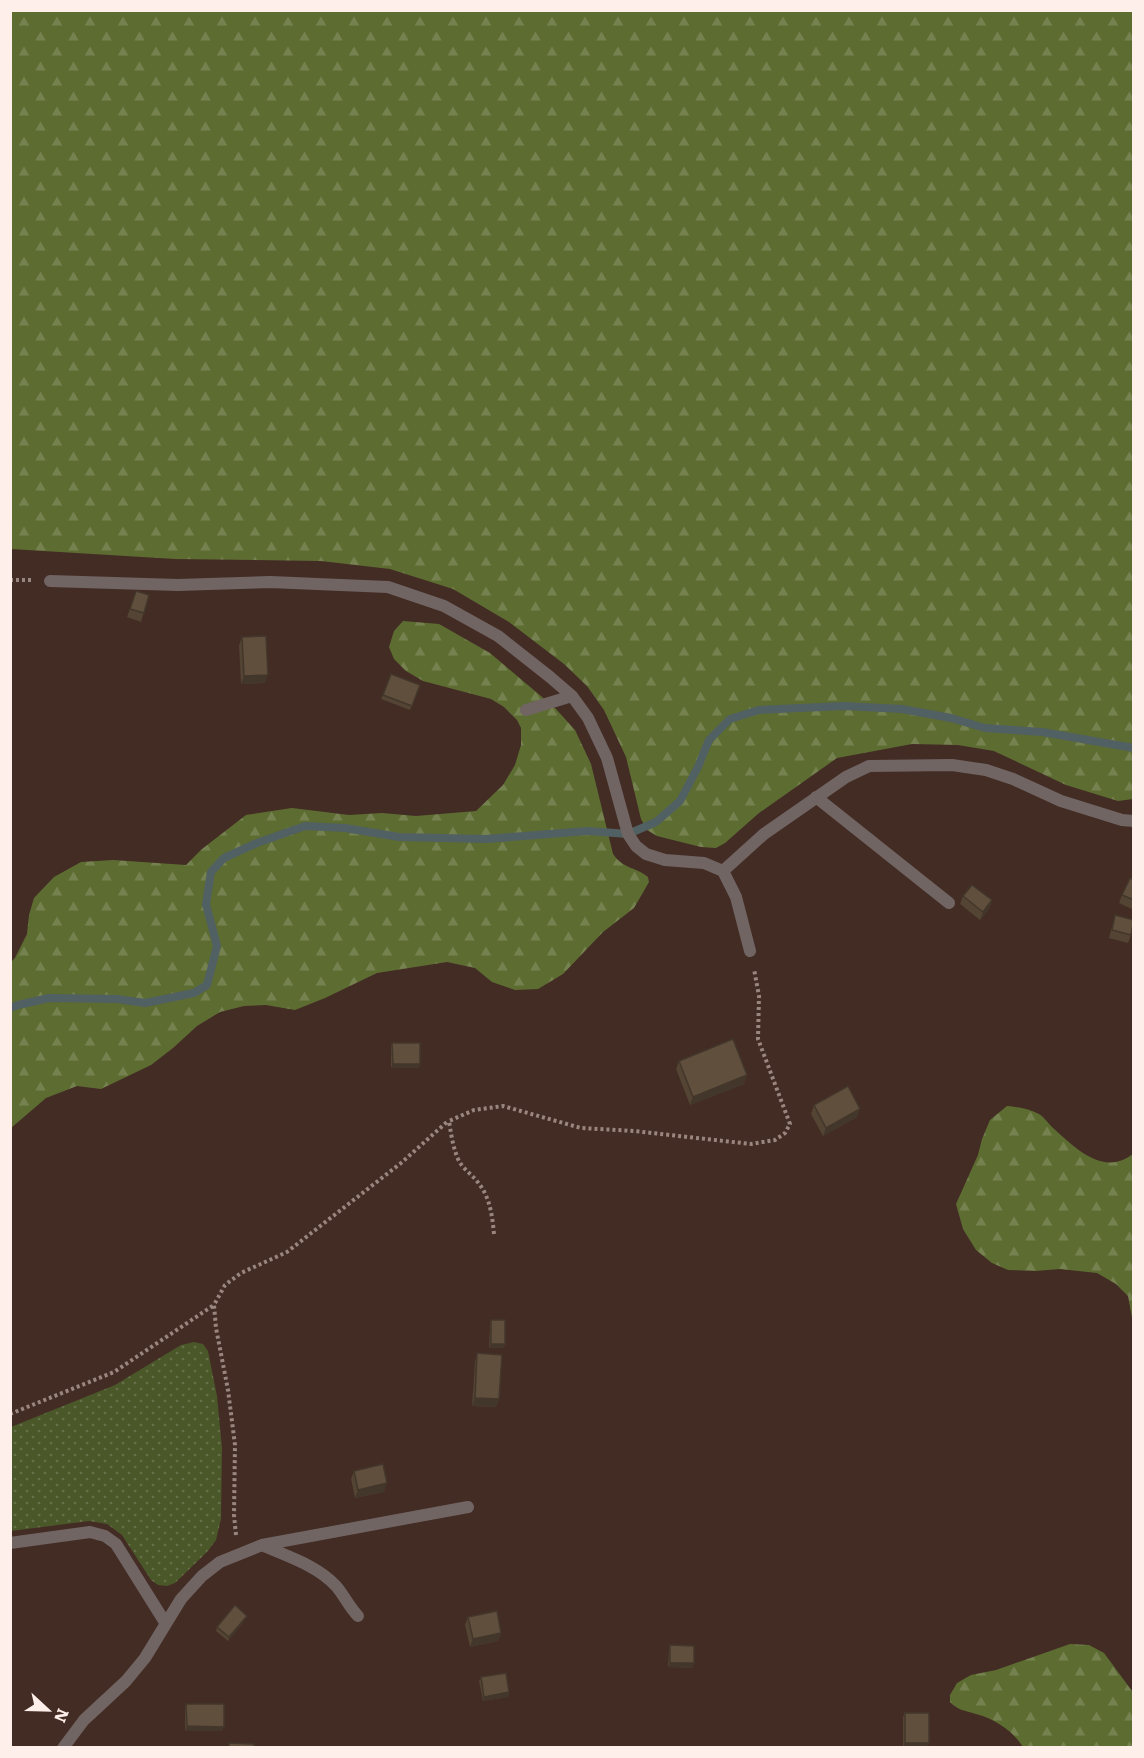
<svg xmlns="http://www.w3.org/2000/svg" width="1144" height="1758" viewBox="0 0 1144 1758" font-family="Literata,serif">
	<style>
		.grass { fill: url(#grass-dots) }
		.forest { fill: url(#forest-firs) }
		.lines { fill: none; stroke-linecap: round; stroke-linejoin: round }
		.stream { stroke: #516062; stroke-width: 8 }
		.path { stroke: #99867f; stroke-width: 4; stroke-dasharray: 3 3; stroke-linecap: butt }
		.lane { stroke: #716564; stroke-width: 12 }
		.wall { fill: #534434 }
		.shaded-wall { fill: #43372b }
		.building { fill: #604f3d; stroke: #43372b; stroke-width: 1.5 }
	</style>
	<defs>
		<pattern id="grass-dots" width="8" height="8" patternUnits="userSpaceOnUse" patternTransform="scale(1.5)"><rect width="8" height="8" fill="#4a5729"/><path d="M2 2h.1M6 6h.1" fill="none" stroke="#656f48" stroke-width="1.8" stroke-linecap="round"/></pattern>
		<pattern id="forest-firs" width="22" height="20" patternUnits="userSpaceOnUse" patternTransform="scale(1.5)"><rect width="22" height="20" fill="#5d6d32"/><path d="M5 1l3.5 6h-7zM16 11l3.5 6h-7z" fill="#758250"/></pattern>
	</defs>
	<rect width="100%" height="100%" fill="#432c24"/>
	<path class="grass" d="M194 1342 203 1344 208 1351 217 1396 222 1448 221 1519 216 1540 207 1552 175 1583 167 1586 158 1585 151 1580 122 1535 107 1524 89 1521 11 1531V1427L115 1385 181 1345Z"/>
	<path class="forest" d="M10 11H1133V799L1118 801 1066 785 994 751 958 745 912 744 837 758 759 813 725 843 716 848 701 847 657 836 647 830 641 819 626 757 604 710 587 686 564 664 509 622 453 589 390 569 321 561 175 559 11 549Z
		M403 621 439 624 490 653 555 708 575 730 591 764 613 854C623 869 636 867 648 877L649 882 634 908 603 932 563 974 538 989 515 990 492 982 475 968 447 962 377 973 325 998 295 1010 266 1005 244 1006 220 1012 197 1026 173 1048 151 1065 101 1089 77 1086 46 1098 11 1128V962L15 958 27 934 29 915 34 898 54 877 81 862 113 860 186 865 202 849 246 815 292 808 349 815 382 813 416 816 476 811 503 785 515 765 521 745V728L517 720 504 707 491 699 423 681 406 671 394 659 389 647 394 631Z
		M1007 1106C1018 1107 1029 1109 1039 1114 1044 1117 1048 1123 1052 1127 1075 1148 1103 1177 1133 1154V1323L1128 1296 1116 1284 1097 1273 1060 1269 1035 1271 1008 1270 992 1263 976 1250 963 1229 956 1204 978 1155 982 1139 990 1120Z
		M1070 1644 1089 1645 1104 1653 1132 1691 1133 1747H1023C1013 1731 995 1719 976 1714 964 1710 959 1711 950 1702V1695L957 1683 971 1675 996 1670Z"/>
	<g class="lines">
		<path class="stream" d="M10 1008 18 1005 49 998 117 999 145 1003 194 993 207 985 217 946 206 904 211 872 224 858 257 843 305 826 345 828 399 837 486 839 588 831 628 834 656 822 680 801 698 767 709 740 730 719 759 710 844 706 902 709 951 718 985 728 1042 732 1134 748"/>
		<path class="path" d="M10 580H31
			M494 1234C492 1214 490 1196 476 1180 470 1173 462 1168 458 1159 453 1147 451 1134 449 1121L474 1110 503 1106 581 1128 634 1131 751 1144 775 1140 785 1133 790 1124 758 1039 759 996 754 969
			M10 1414 114 1372 214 1305
			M236 1535 234 1515 235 1445 228 1390 216 1328 214 1305 225 1285 241 1273 287 1252 401 1163 448 1121"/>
		<path class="lane" d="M50 581 178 585 270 582 388 587 444 606 498 636 550 677 572 696 588 718 607 758 628 834 636 846 646 854 665 860 704 863 723 871 764 834 846 777 869 766 952 765 986 770 1013 779 1061 801 1122 820 1134 821
			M526 710 572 696
			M816 797 949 903
			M723 871 736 897 750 951
			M10 1543 90 1532 105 1536 116 1544 166 1624
			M262 1545C286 1556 317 1565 336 1586 344 1595 349 1607 358 1616
			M63 1748 84 1720 126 1681 145 1658 181 1599 202 1576 220 1562 262 1545 468 1507"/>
	</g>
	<path class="wall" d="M136 591 149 595 141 622 127 617Z
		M242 637 265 683 241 684 239 645Z
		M391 674 420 685 410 710 381 699Z
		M1134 880V910L1119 903 1122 895Z
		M963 896 992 900 989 909 980 920 960 904Z
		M1115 915 1131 935 1128 943 1109 938Z
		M392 1043 419 1068H391V1047Z
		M679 1061 744 1084 690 1105 676 1069Z
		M814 1105 857 1117 823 1136 811 1114Z
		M491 1320 505 1344 503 1348H489L490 1325Z
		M477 1353 499 1399 496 1407 472 1406 475 1362Z
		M354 1471 384 1492 355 1498 351 1479Z
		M468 1617 501 1633 498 1641 470 1647 465 1625Z
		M245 1620 228 1641 216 1631 217 1627Z
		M670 1645 693 1668 668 1667 669 1650Z
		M481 1677 509 1692 508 1697 483 1701 479 1681Z
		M186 1704 222 1731H185V1708Z
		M905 1713 929 1743 927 1748 903 1747V1717Z"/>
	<path class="shaded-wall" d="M268 675 265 683 241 684 244 676Z
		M992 900 989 909 980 920 983 912Z
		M393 1064H420L419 1068H391Z
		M747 1075 744 1084 690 1105 693 1097Z
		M860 1109 857 1117 823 1136 826 1128Z
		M491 1344H505L503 1348H489Z
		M475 1398 499 1399 496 1407 472 1406Z
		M387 1483 384 1492 355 1498 358 1490Z
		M247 1616 245 1620 228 1641 229 1637Z
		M501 1633 498 1641 470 1647 473 1639Z
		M670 1663H694L693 1668 668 1667Z
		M509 1692 508 1697 483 1701 484 1697Z
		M187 1726 224 1727 222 1731H185Z
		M905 1743H929L927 1748 903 1747Z"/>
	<path class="building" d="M136 591 149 595 144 613 130 609Z
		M266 636 268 675 244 676 242 637Z
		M391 674 420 685 412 706 383 695Z
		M1130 878 1134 880V900L1122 895Z
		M972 885 992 900 983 912 963 896Z
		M1115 915 1134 920 1131 935 1112 930Z
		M733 1039 747 1075 693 1097 679 1061Z
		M392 1043H420V1064H393Z
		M848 1086 860 1109 826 1128 814 1105Z
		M491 1320H505V1344H491Z
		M477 1353 502 1355 499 1399 475 1398Z
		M383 1464 387 1483 358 1490 354 1471Z
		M235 1605 247 1616 229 1637 217 1627Z
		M497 1611 501 1633 473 1639 468 1617Z
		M670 1645 694 1646V1663H670Z
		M506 1673 509 1692 484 1697 481 1677Z
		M186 1704H224V1727L187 1726Z
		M905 1713H929V1743H905Z
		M229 1743 254 1744V1748H229Z"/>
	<rect width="1144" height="1758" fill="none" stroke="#feefea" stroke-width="24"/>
	<g transform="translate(48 1710) rotate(112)" stroke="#432c24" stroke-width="4.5" paint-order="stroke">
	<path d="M0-4.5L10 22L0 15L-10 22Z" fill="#feefea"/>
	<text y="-9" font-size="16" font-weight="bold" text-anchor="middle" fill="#feefea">N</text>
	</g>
</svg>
